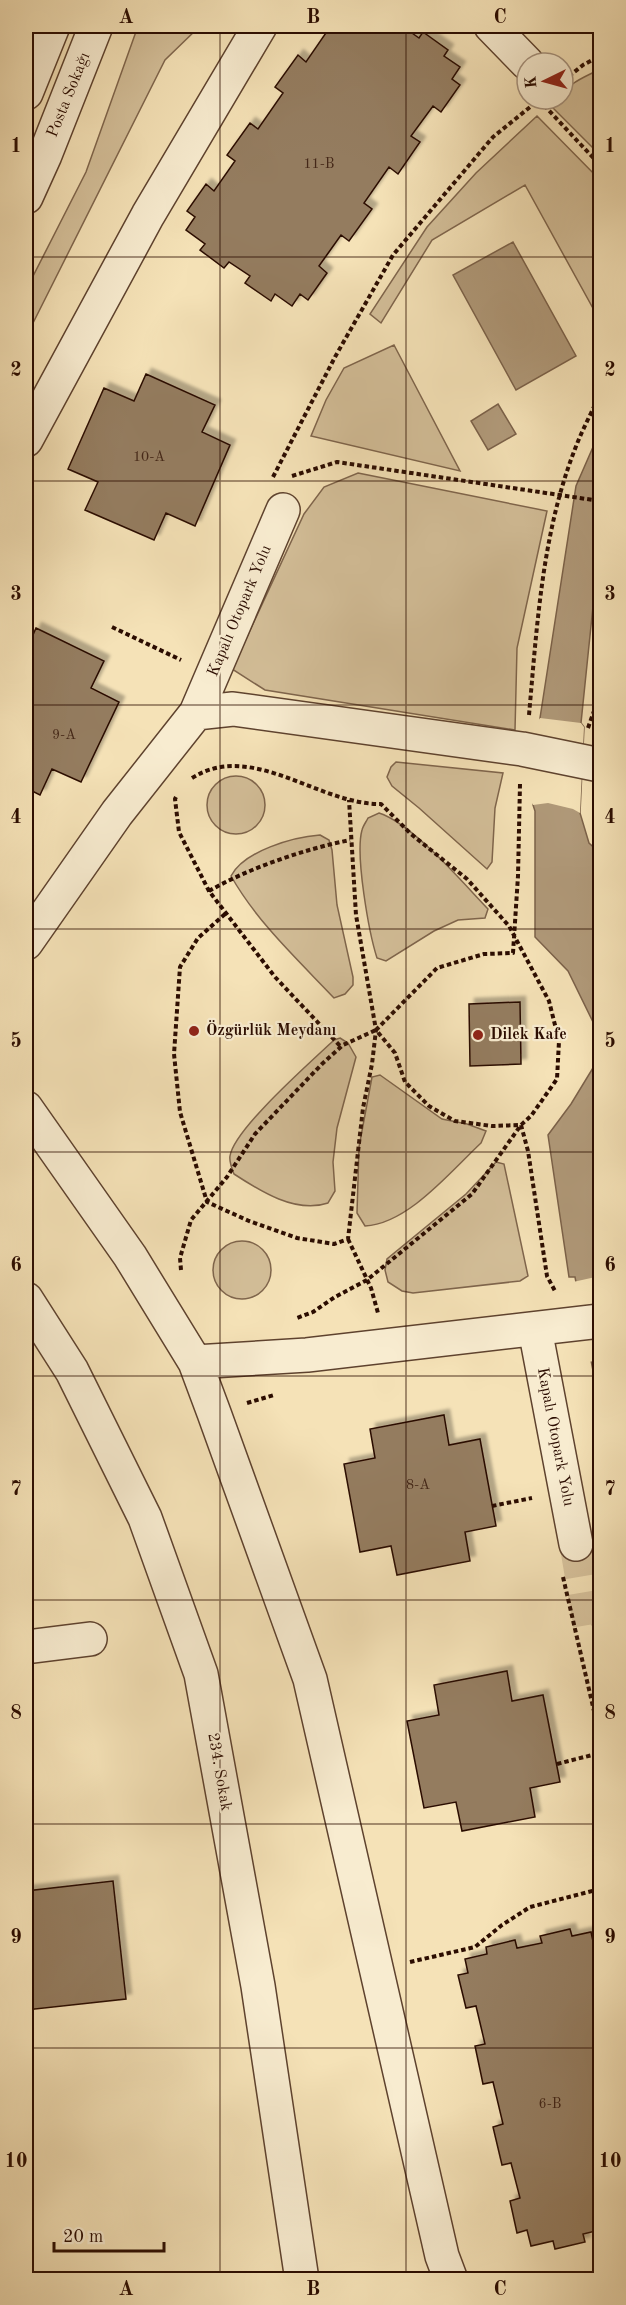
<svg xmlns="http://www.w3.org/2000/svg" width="626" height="2305" viewBox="0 0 626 2305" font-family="'Old Standard TT',serif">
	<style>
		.green { fill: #d3be98; stroke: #7f654c; stroke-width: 1.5 }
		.water { fill: #b09979; stroke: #7b6149; stroke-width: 1.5 }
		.pier { fill: #f5e2b7 }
		.building { fill: #947b5f; stroke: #2b0c00; stroke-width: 1.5; filter: url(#shadow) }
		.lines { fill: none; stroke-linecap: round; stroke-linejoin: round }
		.minor-tunnel { stroke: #d7c29c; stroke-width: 33; stroke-dasharray: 33 16; stroke-linecap: butt }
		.minor-casing { stroke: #5e422e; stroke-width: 36 }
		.path { stroke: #2b0c00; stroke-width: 4; stroke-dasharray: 4.5 3; stroke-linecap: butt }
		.minor { stroke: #f8ecd0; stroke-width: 33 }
		.grid { fill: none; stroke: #2b0c00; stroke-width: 1.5; stroke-opacity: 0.55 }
		.poi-dot { fill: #8f2418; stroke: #f8ecd0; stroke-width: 2 }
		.labels { text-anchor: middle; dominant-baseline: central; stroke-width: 4.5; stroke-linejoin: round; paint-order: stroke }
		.number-label { font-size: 14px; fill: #452818 }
		.street-label { font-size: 16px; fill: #2b0c00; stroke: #f8ecd0 }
		.poi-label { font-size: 16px; font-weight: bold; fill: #2b0c00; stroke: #f8ecd0; text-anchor: start }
		.neatline { fill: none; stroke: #2b0c00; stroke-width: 2 }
		.grid-label { font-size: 20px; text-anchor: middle; font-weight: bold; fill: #2b0c00 }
	</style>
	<defs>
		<filter id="shadow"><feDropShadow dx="5.5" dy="-5.5" stdDeviation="1.5" flood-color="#0004"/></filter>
	</defs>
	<rect width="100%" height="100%" fill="#f5e2b7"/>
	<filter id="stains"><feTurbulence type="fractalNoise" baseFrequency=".00333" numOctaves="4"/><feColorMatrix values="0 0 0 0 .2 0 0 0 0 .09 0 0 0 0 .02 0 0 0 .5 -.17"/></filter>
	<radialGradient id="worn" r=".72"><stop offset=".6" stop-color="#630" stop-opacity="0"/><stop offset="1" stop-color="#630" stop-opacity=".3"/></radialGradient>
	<path class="green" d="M138 26H200L165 60 26 337V290L86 172Z
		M600 69V155L552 107 558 99H563C563 84 588 76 600 69Z
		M537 116 600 180V321L525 185 432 240 381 323 370 314 427 227 476 173Z
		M394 345 460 471 311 436 326 400 344 368Z
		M358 473 547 511 517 648 515 730 265 690 232 669 304 514 324 487Z
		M396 762 503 773 495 808 492 862 487 869 419 808 392 786 387 777 391 767Z
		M207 805a29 29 0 1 1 58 0a29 29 0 1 1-58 0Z
		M379 813C413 824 462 882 488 909L485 918 458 920 434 931 386 961 377 958C369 933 355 855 362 830 363 826 366 822 368 818Z
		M320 835 329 840 332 850 337 905 353 977V985L345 994 334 998C298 960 257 922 231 876 244 851 293 837 320 835Z
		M340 1038 348 1043 356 1057 337 1128 333 1162 335 1191 328 1203C296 1214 260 1191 234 1174 232 1169 229 1162 230 1156 234 1129 312 1061 334 1040Z
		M380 1075 442 1119 467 1124 486 1131 481 1143C451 1171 408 1224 365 1226L357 1213 359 1147 372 1077Z
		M496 1162 504 1164 528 1276 520 1281 413 1293 402 1291 388 1282 385 1270 387 1259 466 1194Z
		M213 1270a29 29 0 1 1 58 0a29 29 0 1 1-58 0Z
		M600 1594V1663L587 1597Z"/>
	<path class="water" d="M513 242 576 356 516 390 453 275Z
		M498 404 516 434 488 450 471 421Z
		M600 431V563L595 587 581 723 584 727 580 813 589 843 600 853V1407L575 1277H569L548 1135 571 1104 596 1063 594 1024 568 971 535 937V811L533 805 540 718 576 486Z"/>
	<path class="pier" d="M540 718 581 723 584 727 580 813 573 809 548 803 533 805 530 799 537 723Z
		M600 1276V1360L588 1362 573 1282Z"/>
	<path class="building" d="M322 26H402L419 38 423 32 448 50 444 56 460 67 452 79 460 85 441 112 433 106 411 136 420 142 398 174 389 167 364 203 372 209 349 241 341 235 319 266 327 273 308 300 300 294 292 306 275 294 271 301 245 283 250 276 229 262 224 268 200 250 205 244 186 230 195 217 187 211 206 184 214 191 235 161 227 155 250 123 258 129 283 93 275 87 298 55 306 62 328 30Z
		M146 374 215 405 202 432 230 445 195 526 166 513 154 540 85 510 98 482 68 469 104 388 134 401Z
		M36 628 104 661 91 688 119 702 81 782 52 769 40 795 26 788V651Z
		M520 1002 521 1064 470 1066 469 1004Z
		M444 1415 449 1445 480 1439 496 1526 465 1532 470 1561 397 1575 391 1546 360 1552 344 1464 375 1458 370 1429Z
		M507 1671 512 1701 543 1695 560 1782 530 1788 535 1817 462 1831 456 1802 424 1808 407 1721 439 1715 434 1685Z
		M113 1881 126 1999 26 2010V1891Z
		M570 1929 572 1936 591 1932 594 1946 600 1944V2230L583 2234 585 2242 555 2249 553 2241 531 2246 527 2230 517 2233 510 2201 520 2198 511 2163 502 2165 493 2127 503 2124 493 2082 483 2084 475 2046 485 2044 476 2006 466 2008 458 1975 468 1973 465 1959 487 1954 486 1947 515 1940 517 1948 542 1943 540 1936Z"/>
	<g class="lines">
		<path class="minor-tunnel" d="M576 1544 591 1633"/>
		<defs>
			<path id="minor" d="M491 26 527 63
				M26 93 53 26
				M26 197 45 155 96 26
				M26 440 148 215 260 26
				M196 713 283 510
				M26 943 117 813 196 713 233 709 522 749 600 765
				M26 1108 130 1256 195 1362 214 1413 310 1679 442 2256 451 2280
				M26 1299 72 1371 145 1518 201 1674 258 1986 302 2280
				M535 1329 576 1544
				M195 1362 307 1355 600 1321
				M26 1647 90 1639"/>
		</defs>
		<use href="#minor" class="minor-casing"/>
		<path class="path" d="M563 81 583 65 600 56
			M539 100 600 165
			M292 476 337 462 600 501
			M273 477 335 357 393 255 493 137 540 99
			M112 627 181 660
			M529 715C537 626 542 533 575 449 582 430 592 412 600 394
			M588 728 595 708 600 644
			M192 778C252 740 319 805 381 804L411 834 467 879 509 926 549 1001 559 1041 557 1079 531 1116 521 1125 472 1194 367 1280 335 1297 313 1312 297 1318
			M520 784 518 876 513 953 484 954 437 968 376 1030 395 1053 405 1082 429 1106 455 1121 492 1126 521 1125 528 1151 547 1276 555 1291
			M176 797 175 799 179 832 209 891 275 977 341 1047
			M209 891C249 868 305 849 350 840
			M225 914 198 938 180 967 174 1054 180 1112 207 1202 249 1221 297 1238 334 1244 348 1239 363 1108 372 1064 376 1030 356 915 349 800
			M348 1239 371 1288 378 1313
			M181 1270 180 1258 191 1220 227 1177 255 1134 322 1064 343 1045 376 1030
			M247 1403 274 1395
			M492 1506 532 1498
			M563 1577 600 1737
			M557 1764 600 1753
			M410 1962 475 1947 502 1925 530 1907 600 1889"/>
		<use href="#minor" class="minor"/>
	</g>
	<path class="grid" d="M220 26V2280M406 26V2280M26 257H600M26 481H600M26 705H600M26 929H600M26 1152H600M26 1376H600M26 1600H600M26 1824H600M26 2048H600"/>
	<g class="poi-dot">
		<circle cx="194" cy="1031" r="6"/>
		<circle cx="478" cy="1035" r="6"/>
	</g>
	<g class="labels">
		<g class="number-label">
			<text x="319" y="164">11-B</text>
			<text x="149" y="457">10-A</text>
			<text x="64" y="735">9-A</text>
			<text x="418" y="1485">8-A</text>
			<text x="550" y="2104">6-B</text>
		</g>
		<g class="street-label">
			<text transform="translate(69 95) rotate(-68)">Posta Sokağı</text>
			<text transform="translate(240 611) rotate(-67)">Kapalı Otopark Yolu</text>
			<text transform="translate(555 1437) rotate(79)">Kapalı Otopark Yolu</text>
			<text transform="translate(219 1772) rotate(80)">234. Sokak</text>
		</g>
		<g class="poi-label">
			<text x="206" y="1031">Özgürlük Meydanı</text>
			<text x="490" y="1035">Dilek Kafe</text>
		</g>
	</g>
	<rect width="626" height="2305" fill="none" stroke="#f5e2b7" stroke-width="66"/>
	<g transform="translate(545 81) rotate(265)"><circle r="28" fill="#f8ecd0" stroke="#a6927d" stroke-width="1.5"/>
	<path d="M0-4.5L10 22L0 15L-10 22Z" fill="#8f2418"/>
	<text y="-9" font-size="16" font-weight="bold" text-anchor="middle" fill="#2b0c00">K</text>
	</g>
	<path d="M54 2242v9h110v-9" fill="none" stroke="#2b0c00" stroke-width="3"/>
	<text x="63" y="2242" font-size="18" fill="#2b0c00" stroke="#f8ecd0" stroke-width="4.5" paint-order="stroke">20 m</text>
	<rect x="33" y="33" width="560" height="2239" class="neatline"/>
	<g class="grid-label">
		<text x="126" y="23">A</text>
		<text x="313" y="23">B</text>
		<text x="500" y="23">C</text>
		<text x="16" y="152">1</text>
		<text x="610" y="152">1</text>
		<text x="16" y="376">2</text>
		<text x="610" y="376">2</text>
		<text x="16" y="600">3</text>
		<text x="610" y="600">3</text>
		<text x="16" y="823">4</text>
		<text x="610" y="823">4</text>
		<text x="16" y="1047">5</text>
		<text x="610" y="1047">5</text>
		<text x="16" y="1271">6</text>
		<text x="610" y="1271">6</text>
		<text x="16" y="1495">7</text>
		<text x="610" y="1495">7</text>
		<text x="16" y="1719">8</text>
		<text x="610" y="1719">8</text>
		<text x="16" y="1943">9</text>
		<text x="610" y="1943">9</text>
		<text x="16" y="2167">10</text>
		<text x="610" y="2167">10</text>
		<text x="126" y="2295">A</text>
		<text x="313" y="2295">B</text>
		<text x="500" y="2295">C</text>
	</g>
	<rect width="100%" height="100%" filter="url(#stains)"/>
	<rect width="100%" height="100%" fill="url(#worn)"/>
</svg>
